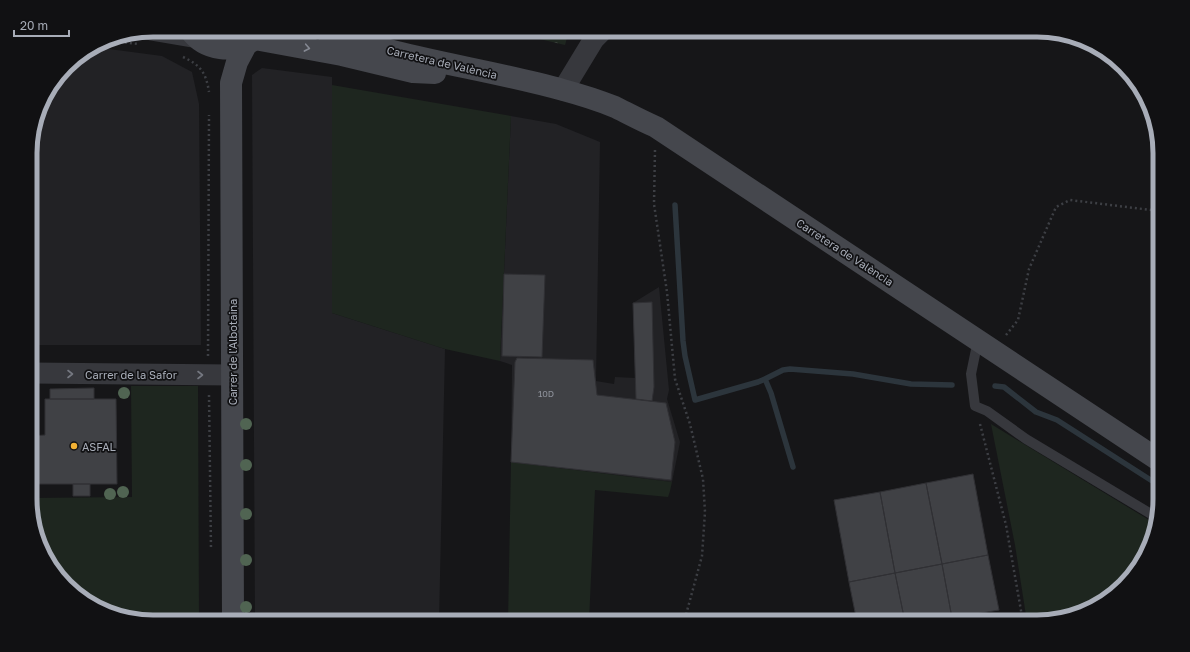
<svg xmlns="http://www.w3.org/2000/svg" width="1190" height="652" viewBox="0 0 1190 652" font-family="'Golos Text',sans-serif">
	<style>
		.built { fill: #222225 }
		.green { fill: #1e261f }
		.cemetery { fill: url(#cemetery-stones) }
		.garden { fill: url(#garden-furrows) }
		.lines { fill: none; stroke-linecap: round; stroke-linejoin: round }
		.stream { stroke: #2c353c; stroke-width: 5.5 }
		.building { fill: #404145; stroke: #303034 }
		.path { stroke: #3d3f44; stroke-width: 2.5; stroke-dasharray: 2 3; stroke-linecap: butt }
		.lane { stroke: #37383d; stroke-width: 10 }
		.street { stroke: #37383d; stroke-width: 21 }
		.secondary { stroke: #45474d; stroke-width: 22 }
		.tree { fill: #506452 }
		.oneway { stroke: #858993 }
		.oneway2 { stroke: #757881 }
		.poi-dot { fill: #f2b134; stroke: #111113; stroke-width: 1.5 }
		.labels { text-anchor: middle; dominant-baseline: central; stroke-width: 3.5; stroke-linejoin: round; paint-order: stroke }
		.number-label { font-size: 9px; fill: #8e929b }
		.street-label { font-size: 11px; fill: #a8adb8; stroke: #111113 }
		.poi-label { font-size: 11px; fill: #a8adb8; stroke: #111113; text-anchor: start }
		.rim { fill: none; stroke: #a8adb8; stroke-width: 5 }
	</style>
	<defs>
		<pattern id="cemetery-stones" width="16" height="16" patternUnits="userSpaceOnUse"><rect width="16" height="16" fill="#1e261f"/><path d="M2 7V4a2 2 0 0 1 4 0v3zM10 15v-3a2 2 0 0 1 4 0v3z" fill="#3c433d"/></pattern>
		<pattern id="garden-furrows" width="10" height="10" patternUnits="userSpaceOnUse"><rect width="10" height="10" fill="#1e261f"/><path d="M-1 1l2-2M0 10L10 0M9 11l2-2" fill="none" stroke="#3c433d"/></pattern>
	</defs>
	<rect width="100%" height="100%" fill="#161618"/>
	<path class="built" d="M94 47 162 56 192 72 199 104 201 345H31L30 144 43 98 72 61Z
		M262 68 332 77V313L445 349 439 622H255L252 75Z
		M511 116 556 124 600 142 596 381 614 384 615 377 635 378 633 303 659 287 669 390 667 399 680 442 672 482 511 462 512 365 500 361Z"/>
	<path class="green" d="M332 85 511 116 500 361 445 349 332 313Z
		M131 386H198L199 622H153L98 609 55 574 31 516V498L132 497Z
		M991 424 1154 523 1147 554 1105 601 1045 622H1027L1015 545Z
		M511 462 672 482 670 491 668 497 595 490 589 622H508Z"/>
	<path class="cemetery" d="M502 30H569L565 45Z"/>
	<path class="garden" d="M204 30H248C233 42 220 40 204 30Z"/>
	<g class="lines">
		<path class="stream" d="M675 205 683 341 685 356 695 400 758 382 765 379
			M995 386 1004 387 1036 412 1057 420 1160 486
			M793 467 771 393 765 379 783 370 790 369 853 374 911 384 952 385"/>
	</g>
	<path class="building" d="M504 274 545 275 542 357 502 356Z
		M652 302 654 387 652 401 636 399 633 303Z
		M517 358 593 360 597 395 666 403 675 442 671 480 511 462 515 362Z
		M31 386H34V406H31Z
		M94 388V399H50V389Z
		M45 399H116L117 484H31V436L45 435Z
		M973 474 988 555 942 564 926 483Z
		M926 483 942 564 895 573 880 492Z
		M73 484H90V496H73Z
		M880 492 895 573 849 582 834 500Z
		M988 555 999 610 952 618 942 564Z
		M942 564 952 618 934 622H905L895 573Z
		M895 573 905 622H857L849 582Z"/>
	<g class="lines">
		<path class="path" d="M122 36 121 42 138 44
			M183 57C200 65 206 72 209 92
			M655 150 654 204 667 292 675 379 690 424 703 479 705 512 702 556 684 622
			M1006 335 1018 320 1029 269 1056 207 1070 200 1159 211
			M208 356 209 115
			M209 395 211 549
			M980 424 1006 525 1023 622"/>
		<path class="lane" d="M978 340 971 374 975 406 987 411 1026 439 1156 517"/>
		<path class="street" d="M151 30 198 38
			M563 90 594 39 603 30
			M31 373 232 375"/>
		<path class="secondary" d="M190 30C205 51 234 54 255 39
			M324 30C401 59 484 68 563 90 578 94 600 101 615 107 629 114 642 121 656 127L1160 461
			M255 39 342 55 413 72 435 73
			M233 622 231 83 237 62 246 45"/>
	</g>
	<g class="tree">
		<circle cx="124" cy="393" r="6"/>
		<circle cx="246" cy="424" r="6"/>
		<circle cx="246" cy="465" r="6"/>
		<circle cx="123" cy="492" r="6"/>
		<circle cx="110" cy="494" r="6"/>
		<circle cx="246" cy="514" r="6"/>
		<circle cx="246" cy="560" r="6"/>
		<circle cx="246" cy="607" r="6"/>
	</g>
	<defs><path id="oneway-chevron" d="M-2-3.5L2.5 0L-2 3.5" fill="none" stroke-width="1.6" stroke-linecap="round" stroke-linejoin="round"/></defs>
	<use class="oneway" href="#oneway-chevron" transform="translate(307 48) rotate(11)"/>
	<g class="oneway2">
		<use href="#oneway-chevron" transform="translate(70 374)"/>
		<use href="#oneway-chevron" transform="translate(200 375)"/>
	</g>
	<circle class="poi-dot" cx="74" cy="446" r="4"/>
	<g class="labels">
		<g class="number-label">
			<text x="546" y="393">10D</text>
		</g>
		<g class="street-label">
			<text transform="translate(442 62) rotate(13)">Carretera de València</text>
			<text transform="translate(845 252) rotate(33)">Carretera de València</text>
			<text transform="translate(232 352) rotate(-90)">Carrer de l'Albotaina</text>
			<text x="131" y="374">Carrer de la Safor</text>
		</g>
		<g class="poi-label">
			<text x="82" y="446">ASFAL</text>
		</g>
	</g>
	<path d="M0 0H1190V652H0ZM153 37H1037A116 116 0 0 1 1153 153V499A116 116 0 0 1 1037 615H153A116 116 0 0 1 37 499V153A116 116 0 0 1 153 37Z" fill="#111113" fill-rule="evenodd"/>
	<path class="rim" d="M153 37H1037A116 116 0 0 1 1153 153V499A116 116 0 0 1 1037 615H153A116 116 0 0 1 37 499V153A116 116 0 0 1 153 37Z"/>
	<path d="M14 30v6h55v-6" fill="none" stroke="#a8adb8" stroke-width="2"/>
	<text x="20" y="30" font-size="12" fill="#a8adb8" stroke="#111113" stroke-width="3" paint-order="stroke">20 m</text>
</svg>
